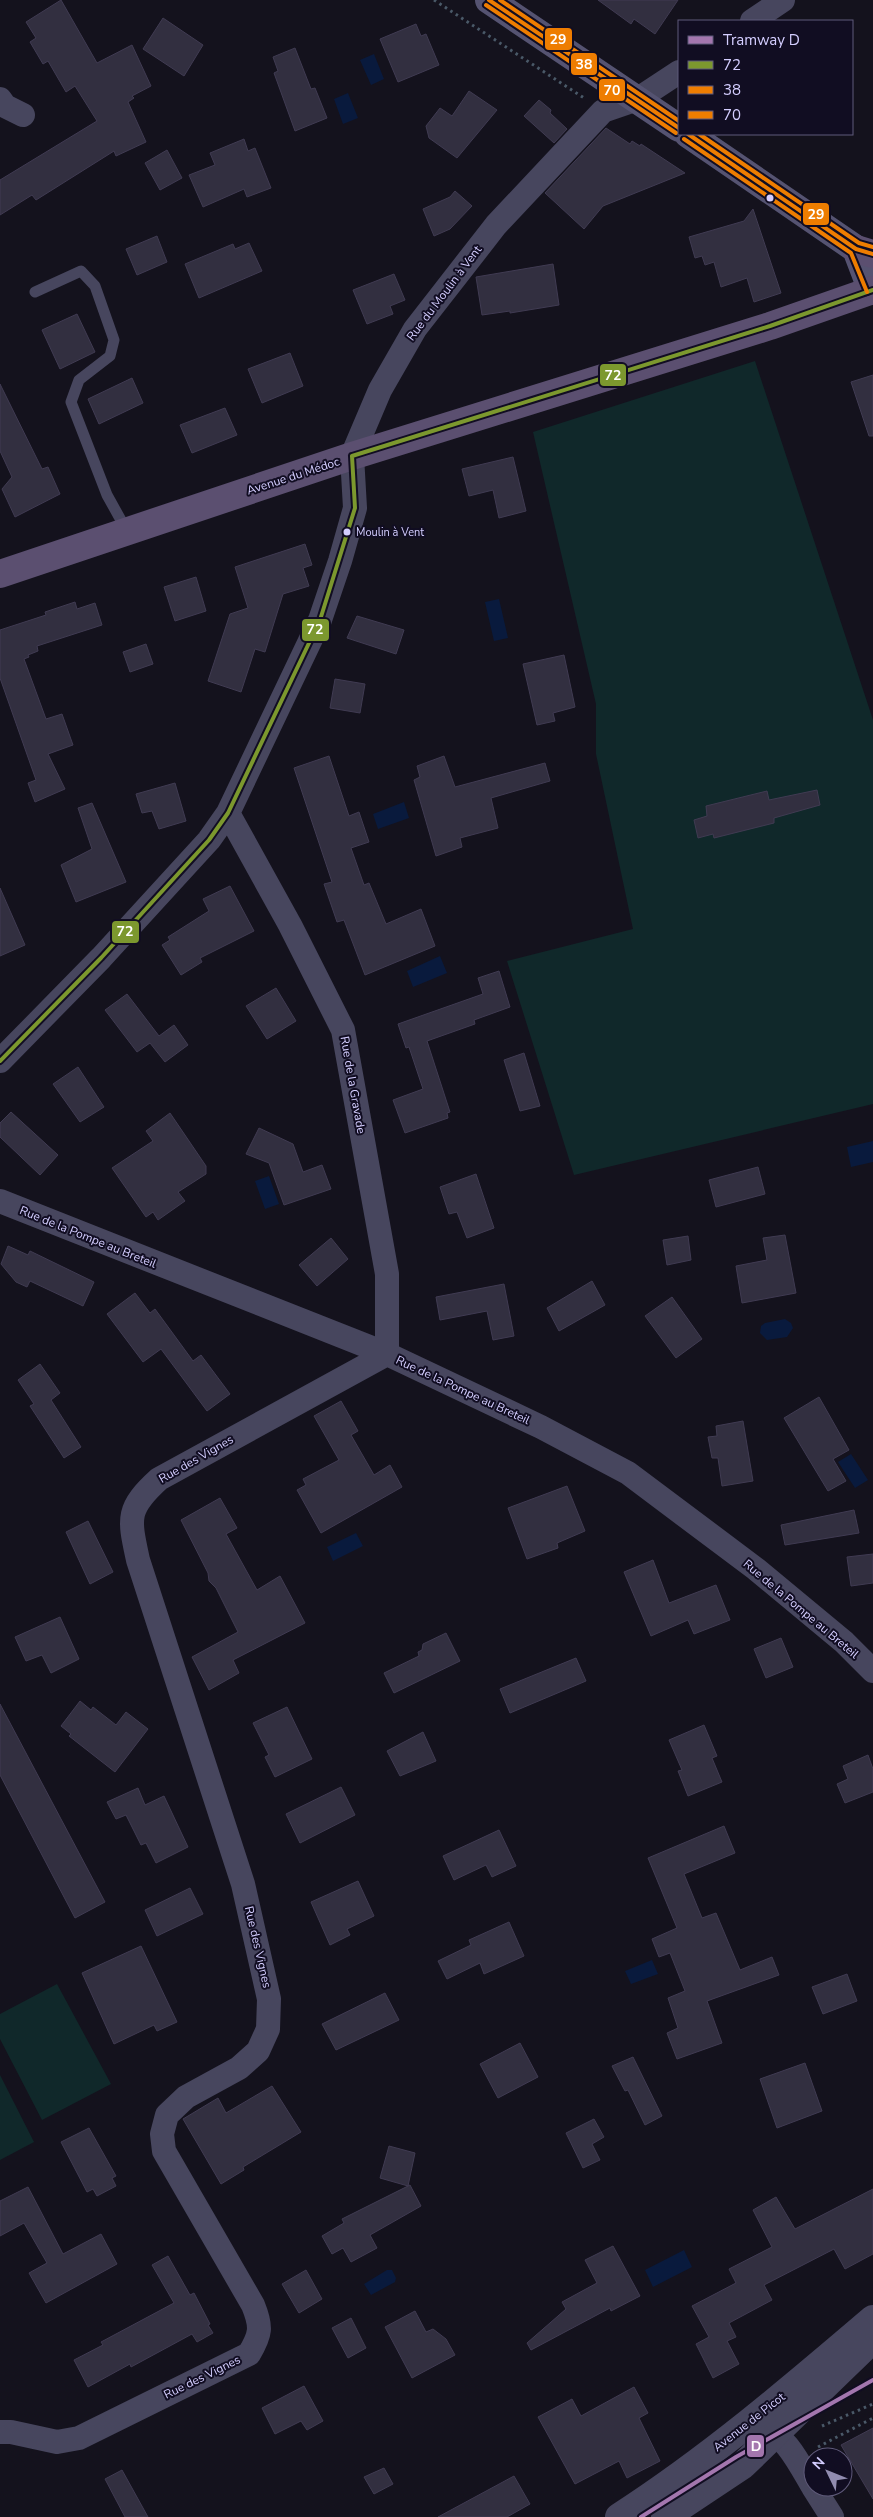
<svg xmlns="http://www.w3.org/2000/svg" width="873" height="2517" viewBox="0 0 873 2517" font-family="'Nunito Sans',sans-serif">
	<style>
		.green { fill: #10282a }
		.water { fill: #091a3d }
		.building { fill: #322f40; stroke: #403b52 }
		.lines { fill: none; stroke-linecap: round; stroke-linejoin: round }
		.path { stroke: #4a5968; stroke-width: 3; stroke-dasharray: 2.5 4; stroke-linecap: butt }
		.service { stroke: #47465e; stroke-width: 11 }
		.minor { stroke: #47465e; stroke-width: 24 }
		.tertiary { stroke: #47465e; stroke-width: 28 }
		.secondary { stroke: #555371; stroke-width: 28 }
		.primary { stroke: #5b4f70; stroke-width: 28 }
		.bus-1-casing { stroke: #110d22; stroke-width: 8 }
		.bus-2-casing { stroke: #110d22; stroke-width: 8 }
		.bus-3-casing { stroke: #110d22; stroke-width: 8 }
		.bus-4-casing { stroke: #110d22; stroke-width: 8 }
		.bus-1 { stroke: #7c982e; stroke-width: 4 }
		.bus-2 { stroke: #ee7d01; stroke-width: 4 }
		.bus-3 { stroke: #ee7d00; stroke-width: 4 }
		.bus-4 { stroke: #ee7d00; stroke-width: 4 }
		.tram-1-casing { stroke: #110d22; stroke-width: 8 }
		.tram-1 { stroke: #a376ae; stroke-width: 4 }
		.bus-dot { fill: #d4ceff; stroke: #110d22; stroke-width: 2 }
		.labels { text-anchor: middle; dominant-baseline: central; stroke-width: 4; stroke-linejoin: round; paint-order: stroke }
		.bus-label { font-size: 11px; fill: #d4ceff; stroke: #110d22; text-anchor: start }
		.street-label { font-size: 12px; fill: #d4ceff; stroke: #110d22 }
		.line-badge { stroke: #110d22; stroke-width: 2 }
		.badge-label { font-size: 14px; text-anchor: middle; font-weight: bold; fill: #fff }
	</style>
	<rect width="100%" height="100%" fill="#14121d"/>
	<path class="green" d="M755 361 873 720V1104L574 1175 507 961 633 929 596 754V704L533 432Z
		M57 1984 111 2084 42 2120 0 2039V2014Z
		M0 2075 34 2142 0 2160Z"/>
	<path class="water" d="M374 54 384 79 371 85 360 60Z
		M348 93 358 118 343 124 334 99Z
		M499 599 508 638 494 641 485 602Z
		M404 802 409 818 378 829 373 814Z
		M440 956 447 973 413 987 407 971Z
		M873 1141V1162L851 1167 847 1147Z
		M269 1176 279 1204 265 1209 255 1181Z
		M785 1319 791 1323 793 1328 787 1337 767 1340 760 1333 761 1326 765 1323Z
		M851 1454 868 1480 855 1488 838 1462Z
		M356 1533 363 1546 333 1561 327 1547Z
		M652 1960 658 1974 631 1984 625 1971Z
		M684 2250 692 2267 653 2287 645 2270Z
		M387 2270H392L396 2278 395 2282 371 2295 364 2284Z"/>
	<path class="building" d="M61 0 97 63 132 45 151 86 132 96 134 98 128 102 146 142 116 156 114 151 36 200 32 195 0 215V180L97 121 75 86 66 92 48 61 43 64 30 42 36 38 26 22Z
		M598 0H678L655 34 634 19 631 24Z
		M163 18 203 45 184 76 143 49Z
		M416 24 421 36 426 34 439 65 398 82 380 39Z
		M295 48 311 89 315 88 327 118 295 131 274 73 278 71 273 57Z
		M469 91 497 110 457 158 429 138 426 126 440 108 452 116Z
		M539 100 551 110 550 113 567 129 554 143 524 116Z
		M606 128 630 144 632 141 640 146 641 144 685 173 603 206 584 229 545 193Z
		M244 139 248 151 255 148 271 188 247 197 244 189 203 207 189 175 215 165 210 153Z
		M167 150 182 178 160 190 145 163Z
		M455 191 472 206 450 229 434 236 423 209 450 197Z
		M753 209 781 293 754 302 747 278 721 287 714 262 705 265 702 256 695 258 689 237 744 221Z
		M157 236 167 262 137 275 126 249Z
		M249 243 262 271 199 298 185 264 233 244 235 249Z
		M553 264 559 305 510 313V311L482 315 476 277Z
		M394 274 405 300 390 306 393 314 367 324 353 290Z
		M77 314 95 352 60 369 42 330Z
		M290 353 303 386 262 403 248 369Z
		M873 375V436H869L851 382Z
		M132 378 143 403 99 424 88 399Z
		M0 384 42 469 48 467 60 494 15 517 2 489 12 477 0 451Z
		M225 408 237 435 192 453 180 425Z
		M513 457 526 511 499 518 493 490 469 496 462 469Z
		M305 544 312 565 303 568 309 586 283 594 265 652 255 649 241 692 208 681 230 614 248 608 235 567Z
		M196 577 206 611 175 621 164 587Z
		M75 602 77 609 95 603 102 625 37 646 38 651 28 655 29 657 24 659 46 719 62 714 73 745 48 754 65 789 35 802 28 783 36 780 0 678V630L46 615 45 612Z
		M357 616 404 630 396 654 347 638Z
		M146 644 153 664 130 672 123 652Z
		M564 655 575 707 553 713 555 721 537 725 523 664Z
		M335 679 365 684 360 713 330 708Z
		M329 756 349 816 359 812 369 842 351 848 364 885 369 883 386 924 421 909 435 946 365 975 344 920 337 922 324 884 332 882 294 768Z
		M444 756 455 787 545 763 550 781 491 798 498 828 460 838 462 847 436 856 414 780 420 777 417 766Z
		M175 783 186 821 159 829 152 811 142 813 136 794Z
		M817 790 820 805 774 818V823L714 838 713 834 698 838 694 820 707 816 706 806 767 791 769 800Z
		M92 803 126 882 76 902 61 865 92 849 78 808Z
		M230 886 254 931 200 958 202 962 181 975 162 945 170 940 168 937 209 911 203 899Z
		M0 888 25 945 0 956Z
		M499 971 510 1007 474 1020 475 1024 427 1041 450 1112 447 1113 448 1118 405 1133 393 1100 423 1089 409 1047 406 1048 398 1024 483 994 478 978Z
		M276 988 296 1021 267 1039 246 1006Z
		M127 994 159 1036 174 1025 188 1045 165 1062 150 1043 137 1052 105 1010Z
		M524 1053 540 1106 520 1111 504 1060Z
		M78 1067 104 1107 80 1122 53 1084Z
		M11 1112 58 1155 40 1175 0 1137V1123Z
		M170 1113 206 1166V1174L178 1192 185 1201 158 1220 153 1212 146 1217 112 1168 153 1141 146 1131Z
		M259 1128 293 1144 303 1172 322 1165 331 1189 284 1205 269 1163 246 1154Z
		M758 1167 765 1194 716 1207 709 1180Z
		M476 1174 494 1228 467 1238 457 1212 449 1214 440 1187Z
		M785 1235 796 1293 742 1303 736 1266 767 1260 763 1238Z
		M688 1236 691 1260 667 1265 663 1240Z
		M331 1238 348 1259 317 1286 299 1265Z
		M8 1246 28 1255 30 1251 94 1282 83 1306 30 1281 27 1287 16 1282 1 1264Z
		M592 1281 605 1305 559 1331 547 1308Z
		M504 1284 514 1336 493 1340 487 1311 440 1320 436 1297Z
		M135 1293 150 1313 155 1309 193 1361 201 1355 230 1394 207 1411 161 1349 143 1362 107 1314Z
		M672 1297 702 1339 676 1358 645 1316Z
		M40 1364 60 1393 51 1400 81 1447 64 1458 30 1406 34 1404 18 1380Z
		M819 1397 849 1450 833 1459 846 1481 828 1491 784 1418Z
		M341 1401 358 1431 351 1435 374 1475 390 1465 402 1487 321 1533 297 1490 306 1485 303 1479 339 1460 314 1416Z
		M743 1421 753 1481 722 1486 718 1458H712L708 1437 717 1436 716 1426Z
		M567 1486 585 1531 557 1543 558 1548 527 1559 508 1508Z
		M220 1498 237 1528 226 1534 257 1590 280 1576 305 1623 233 1660 239 1673 209 1690 192 1657 238 1632 216 1588 209 1581 208 1573 181 1520Z
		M854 1510 859 1533 785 1545 781 1525Z
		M88 1521 113 1572 90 1584 66 1532Z
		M873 1554V1583L851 1586 847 1557Z
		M653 1560 669 1603 716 1585 730 1620 694 1634 688 1620 651 1636 624 1572Z
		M60 1617 79 1659 51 1673 42 1655 26 1661 15 1637Z
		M446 1633 460 1661 394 1693 384 1673 419 1656 418 1652 422 1650 423 1644Z
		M781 1638 793 1667 766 1678 754 1649Z
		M576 1658 586 1681 510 1713 500 1689Z
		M80 1701 91 1710 93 1707 116 1725 126 1712 148 1729 115 1772 69 1736 71 1734 61 1726Z
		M0 1704 105 1902 75 1918 0 1775Z
		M287 1707 312 1759 275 1777 265 1757 269 1755 253 1723Z
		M704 1725 717 1756 712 1758 722 1782 688 1796 678 1771 682 1770 669 1740Z
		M423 1732 436 1761 400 1776 387 1751Z
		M868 1755 873 1769V1792L845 1803 837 1784 848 1779 843 1766Z
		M341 1787 355 1815 300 1843 286 1814Z
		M138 1788 145 1805 164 1796 188 1847 156 1863 146 1843 141 1845 126 1815 116 1819 107 1802Z
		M724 1826 735 1853 684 1874 702 1918 716 1913 740 1970 772 1957 779 1975 707 2001 722 2043 677 2059 667 2033 678 2028 668 1998 685 1991 670 1953 659 1957 652 1939 677 1928 648 1858Z
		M499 1830 516 1866 492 1877 486 1865 454 1880 443 1856Z
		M358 1881 374 1916 347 1929 350 1935 330 1945 311 1902Z
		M190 1888 203 1914 157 1936 145 1910Z
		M509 1922 524 1956 484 1974 480 1963 447 1979 438 1961 471 1945 469 1940Z
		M141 1946 177 2022 157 2031 154 2025 114 2044 82 1973Z
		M847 1974 857 2001 823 2014 812 1987Z
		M385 1993 399 2020 336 2050 322 2024Z
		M520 2043 538 2077 498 2098 480 2064Z
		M633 2057 662 2116 645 2125 628 2090 625 2091 612 2066Z
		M805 2063 822 2111 777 2128 760 2079Z
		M272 2086 301 2132 243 2167 244 2170 221 2184 183 2119 218 2098 226 2113Z
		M594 2119 604 2137 592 2144 600 2160 583 2168 566 2133Z
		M89 2128 116 2176 112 2178 116 2186 97 2196 93 2189 87 2192 61 2142Z
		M389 2146 415 2153 408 2186 410 2185 421 2206 370 2235 377 2248 351 2262 343 2248 332 2254 322 2236 344 2223 342 2219 408 2186 380 2178Z
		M28 2187 63 2254 101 2234 117 2264 46 2303 29 2273 47 2263 24 2223 0 2236V2201Z
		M873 2189V2254L845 2269 834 2249 764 2285 772 2300 729 2323 736 2337 727 2341 739 2364 713 2378 696 2344 709 2337 692 2306 736 2283 729 2269 772 2247 753 2210 776 2197 795 2229Z
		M613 2246 640 2296 611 2311 610 2308 531 2350 527 2343 566 2309 562 2302 597 2283 585 2260Z
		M168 2256 190 2295 194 2293 210 2324 208 2325 213 2333 197 2342 192 2334 131 2367 130 2364 88 2387 74 2360 103 2345 101 2342 174 2303 152 2265Z
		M306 2270 322 2299 299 2313 282 2284Z
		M415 2311 426 2332 433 2329 446 2339 455 2355 412 2378 385 2327Z
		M351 2318 366 2348 348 2358 332 2328Z
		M304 2386 323 2421 307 2430 301 2421 275 2434 262 2408Z
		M634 2387 648 2413 639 2418 660 2461 627 2478 619 2461 575 2484 538 2417 572 2399 581 2416Z
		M873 2428V2499L841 2445Z
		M384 2468 393 2484 374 2494 364 2477Z
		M122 2470 148 2517H125L105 2479Z
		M514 2476 530 2504 507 2517H438Z"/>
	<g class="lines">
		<path class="path" d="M434 0 584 98
			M822 2426 873 2404
			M818 2447 873 2418"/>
		<path class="service" d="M35 292 81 271 95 286 114 340 110 356 79 380 71 402 107 495 127 531"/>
		<path class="minor" d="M752 21 783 0
			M0 99 5 106 23 115
			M0 1061 101 958 209 840 228 813 320 620 340 561 355 508 352 456 380 390 415 329 496 225 603 111 638 99 679 72
			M0 1201 387 1354 541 1427 628 1473 756 1569 844 1642 873 1671
			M760 2426C785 2433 800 2465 813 2487
			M0 2432H11L57 2442 79 2438 249 2354C261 2334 262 2327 253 2305L164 2151 162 2134 167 2115 186 2097 239 2068 258 2051 268 2029 269 1999 243 1884 138 1560C129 1518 126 1509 159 1479L387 1354V1274L343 1030 290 925 228 813
			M813 2487 832 2517"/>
		<path class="tertiary" d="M619 2517C709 2459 791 2389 873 2319
			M665 2517 743 2465 869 2343"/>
		<path class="secondary" d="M489 0 679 128
			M688 134 856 249 872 291"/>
		<path class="primary" d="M856 249 873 254
			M0 574 352 456 770 326 873 290"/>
		<defs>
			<path id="bus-1" d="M352 456 770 326 873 290
				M0 1061 101 958 209 840 228 813 320 620 355 508 352 456"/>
			<path id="bus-2" d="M489 0 679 128
				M688 134 856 249 873 254"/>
			<path id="bus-3" d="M486 5 676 133
				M684 139 851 253 867 292"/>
			<path id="bus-4" d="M500 0 679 121
				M699 134 859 243 873 247"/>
		</defs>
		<use href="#bus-1" class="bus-1-casing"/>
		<use href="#bus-2" class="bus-2-casing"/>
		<use href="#bus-3" class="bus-3-casing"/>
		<use href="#bus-4" class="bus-4-casing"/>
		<use href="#bus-1" class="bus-1"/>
		<use href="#bus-2" class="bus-2"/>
		<use href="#bus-3" class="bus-3"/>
		<use href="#bus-4" class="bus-4"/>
		<defs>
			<path id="tram-1" d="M641 2517 736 2457 873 2380"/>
		</defs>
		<use href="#tram-1" class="tram-1-casing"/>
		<use href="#tram-1" class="tram-1"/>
	</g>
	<g class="bus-dot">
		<circle cx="770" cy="198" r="4.5"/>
		<circle cx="347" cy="532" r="4.5"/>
	</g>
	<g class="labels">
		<g class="bus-label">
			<text x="356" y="532">Moulin à Vent</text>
		</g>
		<g class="street-label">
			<text transform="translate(444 293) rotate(-53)">Rue du Moulin à Vent</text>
			<text transform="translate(293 476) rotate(-18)">Avenue du Médoc</text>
			<text transform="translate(353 1085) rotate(80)">Rue de la Gravade</text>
			<text transform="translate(88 1237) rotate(22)">Rue de la Pompe au Breteil</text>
			<text transform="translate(463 1390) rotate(25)">Rue de la Pompe au Breteil</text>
			<text transform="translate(196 1459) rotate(-30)">Rue des Vignes</text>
			<text transform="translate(801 1609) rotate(40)">Rue de la Pompe au Breteil</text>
			<text transform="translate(258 1947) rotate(77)">Rue des Vignes</text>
			<text transform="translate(202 2377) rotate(-26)">Rue des Vignes</text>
			<text transform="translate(749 2422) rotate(-38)">Avenue de Picot</text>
		</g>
	</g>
	<g class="line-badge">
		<rect x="544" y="27" width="29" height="24" rx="5" fill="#ee7d00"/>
		<rect x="570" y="52" width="28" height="24" rx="5" fill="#ee7d01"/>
		<rect x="598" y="78" width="28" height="24" rx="5" fill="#ee7d00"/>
		<rect x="802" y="202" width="28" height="24" rx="5" fill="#ee7d00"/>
		<rect x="599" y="363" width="28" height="24" rx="5" fill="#7c982e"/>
		<rect x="301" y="618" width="29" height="24" rx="5" fill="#7c982e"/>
		<rect x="111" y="920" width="29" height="24" rx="5" fill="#7c982e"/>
		<rect x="746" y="2434" width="19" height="24" rx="5" fill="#a376ae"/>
	</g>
	<g class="badge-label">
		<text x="558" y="44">29</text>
		<text x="584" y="69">38</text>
		<text x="612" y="95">70</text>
		<text x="816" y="219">29</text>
		<text x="613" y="380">72</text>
		<text x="315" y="634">72</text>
		<text x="125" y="936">72</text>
		<text x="756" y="2451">D</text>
	</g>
	<rect x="678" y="20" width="175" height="115" fill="#110d22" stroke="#5f5a7a"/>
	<rect x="688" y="36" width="25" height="8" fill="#a376ae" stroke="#5f5a7a"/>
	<text x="723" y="45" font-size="15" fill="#d4ceff">Tramway D</text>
	<rect x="688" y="61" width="25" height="8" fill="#7c982e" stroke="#5f5a7a"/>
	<text x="723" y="70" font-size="15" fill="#d4ceff">72</text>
	<rect x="688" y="86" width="25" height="8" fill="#ee7d01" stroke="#5f5a7a"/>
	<text x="723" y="95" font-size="15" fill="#d4ceff">38</text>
	<rect x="688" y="111" width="25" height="8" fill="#ee7d00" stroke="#5f5a7a"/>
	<text x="723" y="120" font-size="15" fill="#d4ceff">70</text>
	<g transform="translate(828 2472) rotate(313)"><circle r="24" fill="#110d22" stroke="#5f5a7a"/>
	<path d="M0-4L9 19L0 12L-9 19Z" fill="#918cb0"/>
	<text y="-8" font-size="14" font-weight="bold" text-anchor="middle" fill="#d4ceff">N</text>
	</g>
</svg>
